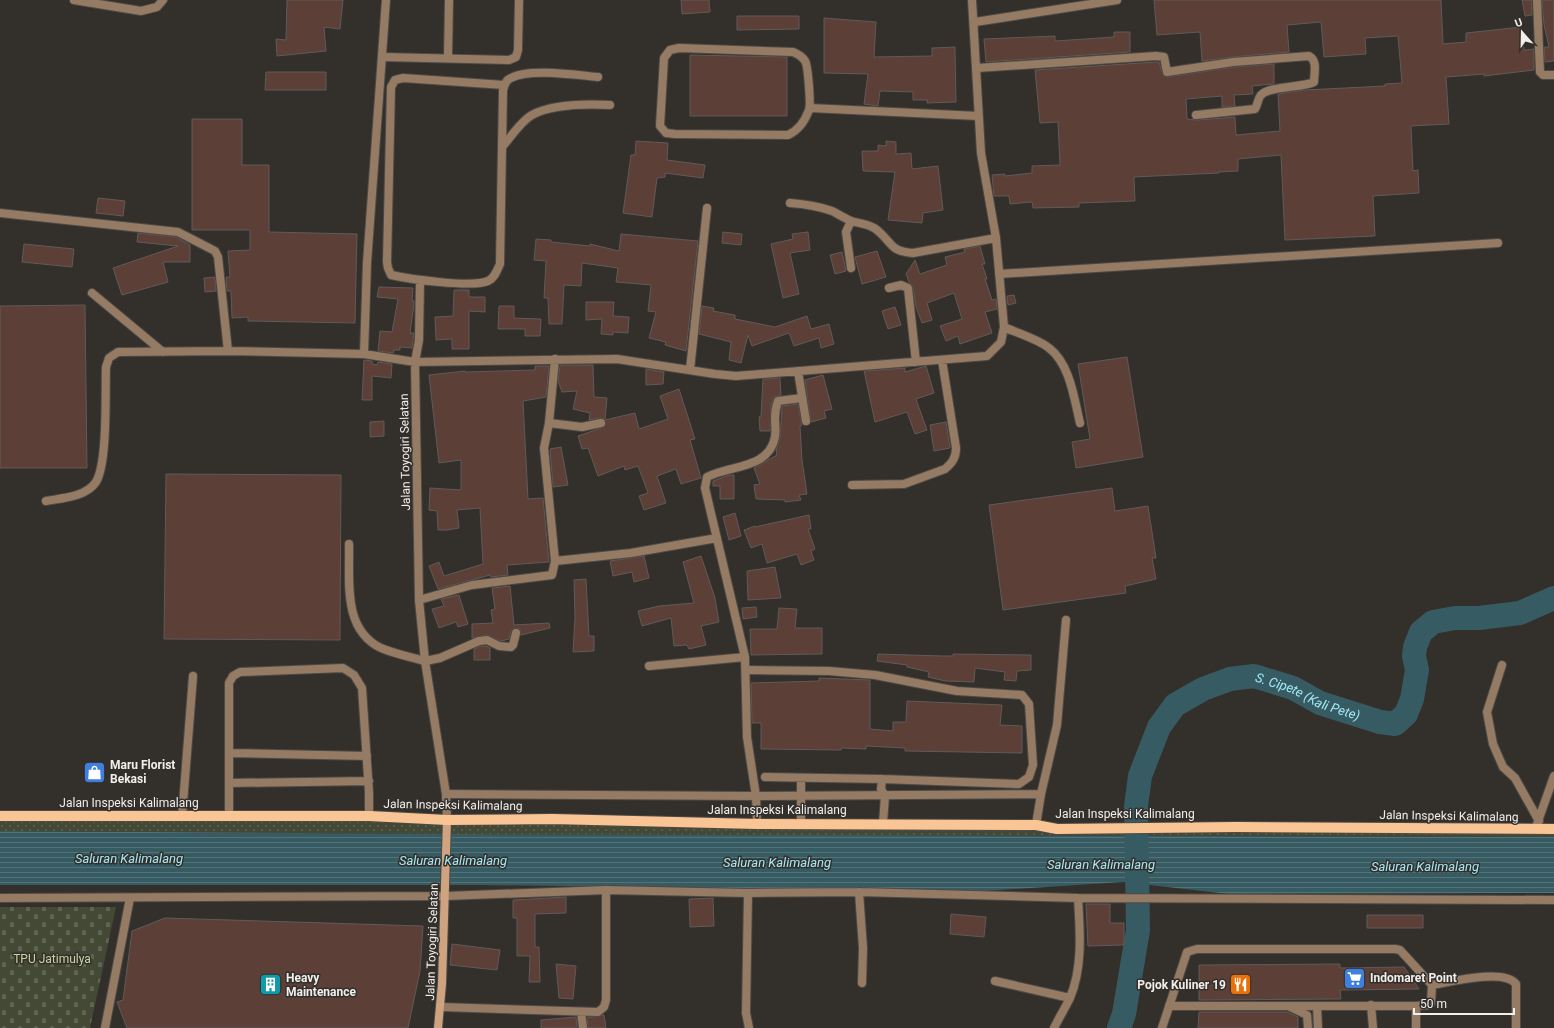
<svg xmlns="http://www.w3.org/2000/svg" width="1554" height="1028" viewBox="0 0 1554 1028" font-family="Roboto,sans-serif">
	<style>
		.green { fill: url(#green-dots) }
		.cemetery { fill: url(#cemetery-stones) }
		.water { fill: url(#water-rules) }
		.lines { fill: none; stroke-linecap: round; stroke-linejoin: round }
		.river { stroke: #375b62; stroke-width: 24 }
		.building { fill: #5c4038; stroke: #615a58 }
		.lane-casing { stroke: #4e4a46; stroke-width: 10 }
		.street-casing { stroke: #4e4a46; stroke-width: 10 }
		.secondary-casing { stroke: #4e4a46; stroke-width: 10 }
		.primary-casing { stroke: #4e4a46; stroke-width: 12 }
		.lane { stroke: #957b64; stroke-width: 8 }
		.street { stroke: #957b64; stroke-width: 8 }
		.secondary { stroke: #cea480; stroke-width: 8 }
		.primary { stroke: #fac595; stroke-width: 10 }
		.labels { text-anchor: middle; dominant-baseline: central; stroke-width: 3; stroke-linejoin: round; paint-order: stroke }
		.street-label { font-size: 12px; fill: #f1eeeb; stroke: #332f2b }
		.poi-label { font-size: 12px; font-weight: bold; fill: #f1eeeb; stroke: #332f2b; text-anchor: start }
		.park-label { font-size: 12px; fill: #cad6a0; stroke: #332f2b }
		.water-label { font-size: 13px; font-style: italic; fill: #a4eaf9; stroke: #332f2b }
	</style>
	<defs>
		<pattern id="green-dots" width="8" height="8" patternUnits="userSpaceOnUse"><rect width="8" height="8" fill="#444936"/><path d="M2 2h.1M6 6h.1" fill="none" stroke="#5f6453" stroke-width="1.8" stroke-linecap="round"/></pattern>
		<pattern id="cemetery-stones" width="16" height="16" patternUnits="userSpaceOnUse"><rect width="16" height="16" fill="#444936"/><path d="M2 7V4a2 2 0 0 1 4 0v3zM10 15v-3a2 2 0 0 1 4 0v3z" fill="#5f6453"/></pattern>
		<pattern id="water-rules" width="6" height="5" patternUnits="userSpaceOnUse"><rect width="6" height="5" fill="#375b62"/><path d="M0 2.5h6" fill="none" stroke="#547379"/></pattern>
	</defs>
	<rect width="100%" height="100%" fill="#332f2b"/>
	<path class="green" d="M0 816 428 819 442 826 447 834 451 826 466 819 1554 830V837L447 834 0 831Z"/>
	<path class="cemetery" d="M0 907H116L90 1028H0Z"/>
	<path class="water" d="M0 831 461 834 1554 837V893L1229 894 1123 882 984 891 478 885H0Z"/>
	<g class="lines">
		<path class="river" id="s1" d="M1119 1028 1124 1014 1138 930 1136 806 1140 776 1159 727 1175 705 1203 689 1230 679 1254 676 1293 688 1320 703 1380 722 1395 724 1406 714 1412 699 1417 670 1414 656 1415 647 1421 632 1433 622 1455 618H1479L1520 613 1554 598"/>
	</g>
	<path class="building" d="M287 0H343L340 29 324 27 326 51 277 56 276 39 286 40Z
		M681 0H709L710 12 682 14Z
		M1154 0H1441L1443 44 1466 42V33L1521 27 1524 50 1534 49V70L1484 76V74L1446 77 1449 124 1411 126 1413 171 1418 170 1419 193 1373 196 1375 236 1285 240 1281 155 1238 159V171L1219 172V173L1134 177 1135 201 1079 203V207L1033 208 1032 202 1010 204 1009 196H994L992 175 1005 174V176L1032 173V166L1060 165 1058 122 1040 123 1035 70 1156 62H1159L1163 75 1167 77 1234 67 1274 64V84L1252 86 1253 94 1234 95 1235 106 1222 107V96L1186 99 1187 119 1197 120 1235 117 1236 135 1280 131 1278 94 1304 90 1385 86V84L1402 83 1398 36 1365 38 1366 54 1324 57 1321 22 1287 25 1289 52 1233 57 1202 61 1200 32 1157 35Z
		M1522 0H1532V15L1525 16Z
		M1542 0H1554V61L1545 62 1544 47H1549L1544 25Z
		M737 16H799V29L737 30Z
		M824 18 876 22 874 57 932 56V48L955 47 956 102 927 103V100H913V92L880 91 878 106 864 104 868 74 824 73Z
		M1114 32H1130V52L986 62 984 39 1055 36V41L1114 37Z
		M690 55 787 57V116H690Z
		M266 72H326V90H265Z
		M192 119H242V165H269V232L357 234 355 323 248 321V317L232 318 231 291H227L226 277H230L228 251 250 250V230H192Z
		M636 141 668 143 667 160 705 165 703 178 665 173V177L657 178 652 217 623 213 631 155H635Z
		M886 141 896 142V154L911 153 912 169 938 166 943 210 923 213 922 223 888 220 895 172 863 171 862 151H878V145L886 146Z
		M98 198 125 201 123 216 96 213Z
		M723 232 742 234 741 245 722 243Z
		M808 232 810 250 790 253 799 294 783 298 771 244 793 239 792 234Z
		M138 233 176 237 190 245V262H163L168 282 122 295 113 268 178 246 137 242Z
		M621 234 698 241 686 351 665 345 666 342 649 338 656 312 648 311 651 285 616 282 618 268 582 263 581 286 564 285 562 324H549L548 298H544L546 261 534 260 536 239 551 240V242L590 246V244L619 251Z
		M24 244 74 249 72 267 22 262Z
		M980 246 985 264H982L987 279H985L992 300 996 299 997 309 985 312 992 333 960 344 958 336 946 341 940 326 962 319 954 293 927 303 932 320 922 323 916 307 913 287 909 282 906 274 915 260 920 274 947 265 945 257 965 252 964 249Z
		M877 251 886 277 862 284 855 257Z
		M842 252 846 271 835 274 830 255Z
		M215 277 216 291 205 292 204 278Z
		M379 287 413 288 412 301H414V304L410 333H414L412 348 400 347V350H394L393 353 378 351 380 331 392 332 398 299 377 297Z
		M454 290H469V297H485V312L469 311V349H452V339L436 340 435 317 453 316Z
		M1014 295 1016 303 1008 305 1007 296Z
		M586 302H614L613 316 629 317 628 333 613 332V335L601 334 602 319 586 320Z
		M85 305 87 468H0V306Z
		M499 306H514V318L541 319 540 336H525V329H498Z
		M702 306 714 308 713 311 735 315V319L775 327 807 316 811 329 829 324 834 344 821 348 819 338 794 346 789 333 752 346 748 335 741 363 729 360 731 342 699 334Z
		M895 307 901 325 888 329 882 311Z
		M1127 357 1143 457 1076 468 1072 442 1090 439 1078 364Z
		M364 360 372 361V364L377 365 378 362 392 364 391 378 372 376V400H362Z
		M560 365H593L594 397 607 398 605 419 600 418 589 420 590 413 573 409 577 391 562 392 558 381Z
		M535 366H549L546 397 523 401 528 499 543 498 549 562 507 565 508 575 491 577 490 575 438 589 429 566 439 562 444 576 483 564 480 508 457 510 459 528 447 530H438L437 511 429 510 430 488 461 490V460L439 463 429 375 465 371V372L535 370Z
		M926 366 934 393 916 399 927 430 915 434 907 412 875 422 864 371 905 368V372Z
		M646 369 664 372 663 384 646 385Z
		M823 375 832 409 824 411 826 418 811 422 805 380Z
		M780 378 781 395 774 397 771 405 770 431H760L759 417 761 416 763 379Z
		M679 389 695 439 690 440 701 478 681 484 676 469 657 476 666 503 644 510 639 496 648 493 638 466 625 470 624 466 598 476 588 448 582 449 578 436 604 427 606 424 605 420 635 413 639 429 668 419 660 396Z
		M798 404 802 425 800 426 802 460 807 494 799 495 801 500 785 502V500L756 499 754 485 760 484 754 468 777 455 776 450 780 438 782 406Z
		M384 421V436L370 437V422Z
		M946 422 950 448 934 451 930 425Z
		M561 447 568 485 553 487 550 449Z
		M166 474 341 475 340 640 164 639Z
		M729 475H734V499H720V486H713V481Z
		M1112 488 1115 511 1148 506 1156 558H1152L1156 579 1125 586 1126 593 1003 610 989 505Z
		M735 513 741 536 729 540 723 517Z
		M809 515 811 529H808L815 549 811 551 814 560 801 565 797 554 767 563 762 544 751 548 744 530 755 526V527Z
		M644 556 649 578 634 582 632 572 613 576 610 561Z
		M701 556 715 598 719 622 701 626 706 645 689 649 687 645 674 646 671 618 642 626 638 611 659 606 694 603 683 562Z
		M775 567 781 598 748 600 747 571Z
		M586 579 589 636H594V651L573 652 575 617 574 580Z
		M510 586 514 625 549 623 550 628 521 635 520 629 515 628 511 631 509 639 501 641 487 635 472 638V624L493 623 491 610 495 609 492 588Z
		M459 595 468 624 458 627 456 622 439 628 432 609 444 606 441 599Z
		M756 607 757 617 743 619 742 608Z
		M779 608 797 609 795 628H822V654L751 655 750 629H777Z
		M480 646H486L490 648V660H474V649Z
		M878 654 943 656H953V654L1031 655V670L1017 671 1016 681 1004 680 1005 672 975 668 974 682 945 681 928 677 929 672 907 667V665L877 661Z
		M819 678 870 680V729L893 731V722H906L907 701 1002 705 1000 725 1022 726V753L905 751V748L866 746V749L841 748V750L761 749V723H752L751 683 819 681Z
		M566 897V913L535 914V947H539L540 982H529L530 956H517V918H513V900Z
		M713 898 714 926 690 927 689 899Z
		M1086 904H1110V923H1124V945L1088 946Z
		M951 914 986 917 984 937 950 934Z
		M1367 915H1423V928H1367Z
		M165 918 423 926 420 971 408 1028H127L117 1002 123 1000 132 931Z
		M452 944 500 950 497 970 450 965Z
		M556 964 576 966 573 999 559 998Z
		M1340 964V968L1404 967 1419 989 1340 990 1341 999 1199 1000V965Z
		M1199 1012H1287L1298 1017V1028H1198Z
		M604 1015 606 1028H588L587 1018Z
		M576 1017 577 1028H541V1020Z"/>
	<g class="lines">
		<defs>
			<path id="lane" d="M74 0 141 11 157 7 163 0
				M975 22 1117 0
				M679 48 793 52C798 54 802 56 805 61 808 65 811 105 809 110 805 121 799 130 788 135L675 134 666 133 660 126 664 58 670 50Z
				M383 57 509 60 516 57 518 50 519 0
				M448 58 449 0
				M977 68 1156 56 1164 57 1167 72 1233 62 1309 56C1318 61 1314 73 1314 82 1301 88 1269 86 1261 95 1258 98 1258 104 1255 109L1196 115
				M504 85 403 78 395 80 391 87 387 262 388 268 391 275C409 279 472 288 488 281 495 278 497 270 500 264L502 147C511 137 521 121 532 115 552 104 588 104 610 105
				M810 108 978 116
				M502 147 503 91C504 85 506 80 511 78 529 68 576 75 598 77
				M415 362 419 340 420 280
				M349 544C350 581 342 629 381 648 395 654 411 657 425 661
				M1502 665 1487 712 1493 744 1503 767 1515 778 1539 821
				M746 670 829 671 875 675 957 691 1022 695 1029 704 1033 765 1029 777 1019 784 882 779 765 777
				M229 753 367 756
				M801 778V823
				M882 779 881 789 885 796 883 823
				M229 783 369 781
				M446 794 756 796
				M229 816V683L233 676 240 672 343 668 354 675 362 688 369 792V816
				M182 817 193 676
				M1537 824 1554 776
				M1432 985C1450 982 1504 968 1516 984V1028
				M1371 1005 1373 1028
				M1317 1006 1318 1028
				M1416 1006V1028
				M1290 1007 1307 1015 1308 1028
				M105 1028 130 898
				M1162 1028 1187 952 1197 949H1395L1400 950 1432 985 1431 1003 1429 1005 1416 1006H1169"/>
			<path id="street" d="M1537 0 1540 72 1543 75H1554
				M790 203C805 204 818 206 832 211 838 214 844 218 851 221 860 224 869 223 877 230 893 243 889 251 913 253L996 238
				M0 213 178 232 215 251 218 257 228 351
				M851 221 846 232 851 268
				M999 274 1498 243
				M889 288 901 285 908 288 916 362
				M92 293 163 352
				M1004 327C1017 333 1038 339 1049 348 1070 364 1074 398 1080 423
				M364 354 367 263 386 0
				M555 359 549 423 582 427 601 423
				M415 362 419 600 425 661 446 794 447 820
				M690 370 707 208
				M798 371 806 421
				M852 485 904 484 945 469C952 463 956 458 956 448L942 360
				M46 501C62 498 86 497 96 482 108 462 105 392 106 367L109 358 118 352 228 351 364 354 415 362 617 359 715 374 736 376 987 356 1001 342 1004 327 996 238 981 153 972 0
				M555 561 631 553 717 538
				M419 600 472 585 552 575 555 561 544 448 549 423
				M425 661 440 658 479 641 487 640 499 646 511 647 513 645 516 633
				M649 666 745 657
				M756 796 1041 794
				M757 824 756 796 747 737 745 657 705 488 707 477C731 465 769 469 775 437 777 424 772 417 778 401L802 398
				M1036 825 1041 794 1057 725 1066 620
				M859 892 863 948 862 983
				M748 893 746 1013 749 1028
				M0 898 446 896 606 890 748 893 859 892 1078 898 1554 900
				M995 981 1070 998
				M441 1007 598 1012 604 1007 606 1000V890
				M581 1012 583 1028
				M1054 1028C1059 1018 1065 1008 1070 998 1083 967 1080 931 1078 898"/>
			<path id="secondary" d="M438 1028 442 984 447 820"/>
			<path id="primary" d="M0 816H369L447 820 552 819 757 824 1036 825 1057 829 1236 827 1554 829"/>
		</defs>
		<use href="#lane" class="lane-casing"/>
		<use href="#street" class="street-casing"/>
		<use href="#secondary" class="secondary-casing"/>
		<use href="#primary" class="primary-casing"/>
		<use href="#lane" class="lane"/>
		<use href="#street" class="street"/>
		<use href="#secondary" class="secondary"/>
		<use href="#primary" class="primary"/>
	</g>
	<defs>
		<symbol id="shop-square" viewBox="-11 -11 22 22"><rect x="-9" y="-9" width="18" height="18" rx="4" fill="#3f7fe0" stroke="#332f2b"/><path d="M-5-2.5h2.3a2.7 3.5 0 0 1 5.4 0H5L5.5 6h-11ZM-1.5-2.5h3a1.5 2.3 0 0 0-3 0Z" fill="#fff"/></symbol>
		<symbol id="supermarket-square" viewBox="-11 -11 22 22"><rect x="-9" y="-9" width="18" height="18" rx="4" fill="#3f7fe0" stroke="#332f2b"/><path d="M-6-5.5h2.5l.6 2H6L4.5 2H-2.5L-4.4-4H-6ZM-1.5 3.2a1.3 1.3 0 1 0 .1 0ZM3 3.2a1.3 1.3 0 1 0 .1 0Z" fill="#fff"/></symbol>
		<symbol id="building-square" viewBox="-11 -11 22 22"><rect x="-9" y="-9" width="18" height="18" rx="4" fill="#0f9aa8" stroke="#332f2b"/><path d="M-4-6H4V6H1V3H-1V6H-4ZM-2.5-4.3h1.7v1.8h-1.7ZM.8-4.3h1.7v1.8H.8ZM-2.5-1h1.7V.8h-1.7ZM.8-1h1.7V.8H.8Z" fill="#fff"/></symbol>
		<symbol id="restaurant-square" viewBox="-11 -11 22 22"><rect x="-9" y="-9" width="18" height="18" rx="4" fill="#e8710a" stroke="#332f2b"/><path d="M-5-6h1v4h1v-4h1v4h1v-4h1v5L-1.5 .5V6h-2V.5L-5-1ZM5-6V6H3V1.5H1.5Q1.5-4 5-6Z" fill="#fff"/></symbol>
	</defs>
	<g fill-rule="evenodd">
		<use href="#shop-square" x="82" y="760" width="25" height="25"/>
		<use href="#supermarket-square" x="1342" y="966" width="25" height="25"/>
		<use href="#building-square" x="258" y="972" width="25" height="25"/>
		<use href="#restaurant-square" x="1228" y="972" width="25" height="25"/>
	</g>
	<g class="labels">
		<g class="street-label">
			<text transform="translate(405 452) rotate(-91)">Jalan Toyogiri Selatan</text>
			<text x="129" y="803">Jalan Inspeksi Kalimalang</text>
			<text transform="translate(453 805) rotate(1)">Jalan Inspeksi Kalimalang</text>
			<text x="777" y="810">Jalan Inspeksi Kalimalang</text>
			<text x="1125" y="814">Jalan Inspeksi Kalimalang</text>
			<text transform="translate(1449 816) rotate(1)">Jalan Inspeksi Kalimalang</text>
			<text transform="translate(432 942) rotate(-88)">Jalan Toyogiri Selatan</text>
		</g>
		<g class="poi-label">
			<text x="110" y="765">Maru Florist<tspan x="110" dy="14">Bekasi</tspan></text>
			<text x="286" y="978">Heavy<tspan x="286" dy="14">Maintenance</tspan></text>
			<text x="1370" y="978">Indomaret Point</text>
			<text x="1226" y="985" text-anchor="end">Pojok Kuliner 19</text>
		</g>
		<g class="park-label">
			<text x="52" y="959">TPU Jatimulya</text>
		</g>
		<g class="water-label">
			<text stroke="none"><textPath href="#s1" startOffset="477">S. Cipete (Kali Pete)</textPath></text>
			<text x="129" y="858">Saluran Kalimalang</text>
			<text x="453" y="860">Saluran Kalimalang</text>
			<text x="777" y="862">Saluran Kalimalang</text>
			<text x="1101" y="864">Saluran Kalimalang</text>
			<text x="1425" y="866">Saluran Kalimalang</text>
		</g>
	</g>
	<g transform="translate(1522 32) rotate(340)" stroke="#332f2b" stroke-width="3" paint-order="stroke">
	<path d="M0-3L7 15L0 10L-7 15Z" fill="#f1eeeb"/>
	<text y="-6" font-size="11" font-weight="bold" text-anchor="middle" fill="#f1eeeb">U</text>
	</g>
	<path d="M1414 1008v6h100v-6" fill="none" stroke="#f1eeeb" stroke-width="2"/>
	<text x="1420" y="1008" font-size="12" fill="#f1eeeb" stroke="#332f2b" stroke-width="3" paint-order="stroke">50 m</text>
</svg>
